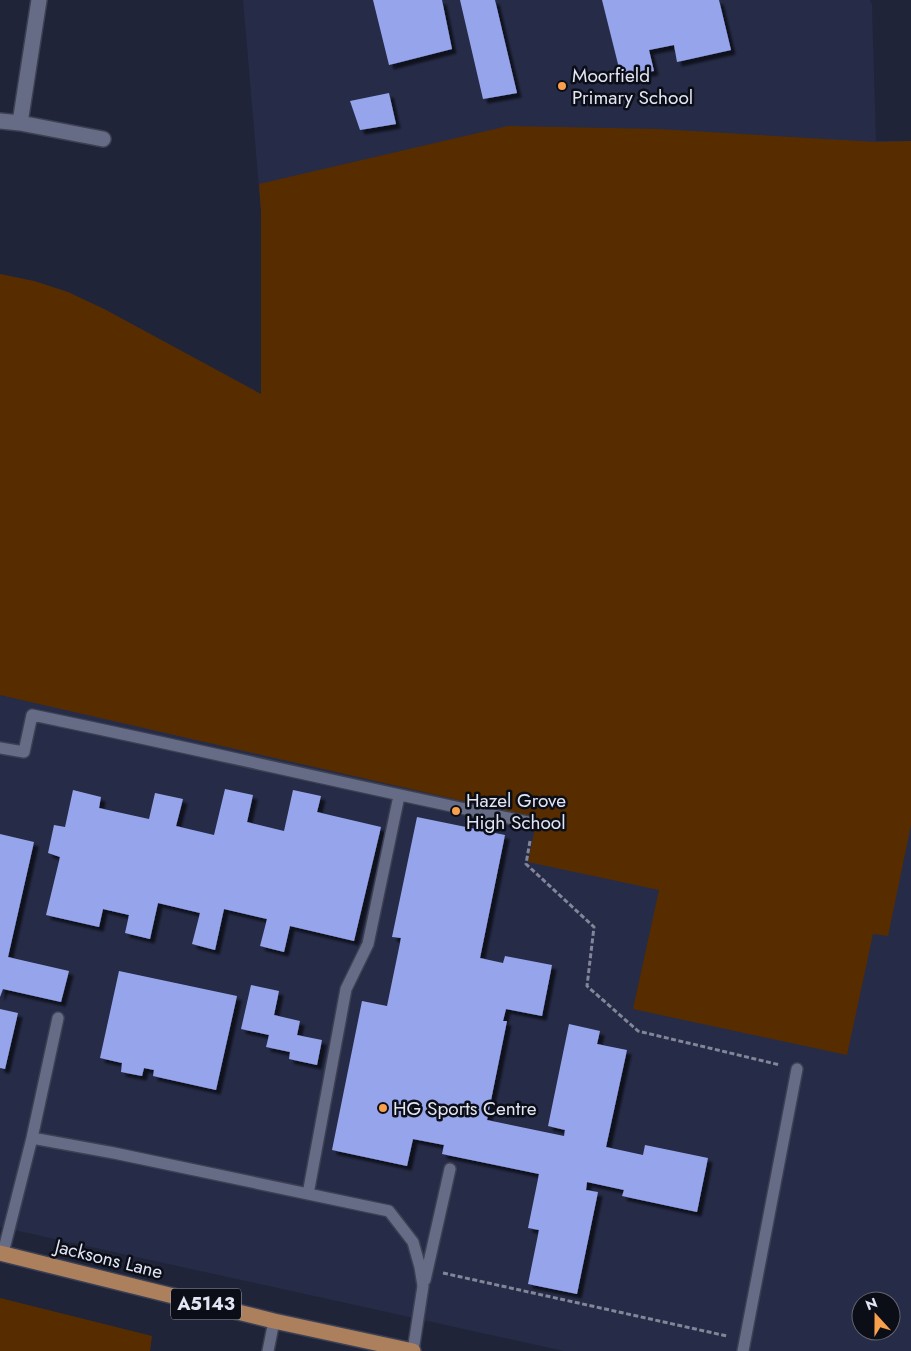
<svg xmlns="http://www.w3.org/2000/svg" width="911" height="1351" viewBox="0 0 911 1351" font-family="Jost,sans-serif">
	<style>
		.built { fill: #262b47; fill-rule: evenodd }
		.green { fill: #572d00 }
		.building { fill: #96a5eb; filter: url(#shadow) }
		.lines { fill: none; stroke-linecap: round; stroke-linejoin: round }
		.lane-casing { stroke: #3d4053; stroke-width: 14 }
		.street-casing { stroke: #3d4053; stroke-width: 18 }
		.primary-casing { stroke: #3d4053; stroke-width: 18 }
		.path { stroke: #828698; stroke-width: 3; stroke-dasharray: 5 2.5; stroke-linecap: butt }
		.lane { stroke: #666c86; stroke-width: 11 }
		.street { stroke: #666c86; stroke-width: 15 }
		.primary { stroke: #ad805d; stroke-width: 15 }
		.poi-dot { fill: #f9a04c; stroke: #0c0e17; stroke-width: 2 }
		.labels { text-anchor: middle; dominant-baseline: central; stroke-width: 5; stroke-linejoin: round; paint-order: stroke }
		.shield { fill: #0c0e17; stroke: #a2a4b2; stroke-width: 1 }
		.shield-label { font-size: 18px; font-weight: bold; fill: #e2e5f4 }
		.poi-label { font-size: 19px; fill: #e2e5f4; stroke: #0c0e17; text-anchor: start }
		.street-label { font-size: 19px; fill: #e2e5f4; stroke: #0c0e17 }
	</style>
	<defs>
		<filter id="shadow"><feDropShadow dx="4.5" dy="4.5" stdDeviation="1" flood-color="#0009"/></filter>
	</defs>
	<rect width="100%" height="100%" fill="#1f2439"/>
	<path class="built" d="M243 0H870L872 5 876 141H911V1351H564L0 1227V274L34 281 68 292 106 310 261 394V211ZM861 1301H891V1331H861Z"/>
	<path class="green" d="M508 126 658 129 876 142 911 141V825L888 936 873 934 847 1055 633 1009 659 890 528 862 537 818 0 695V274L34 281 68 292 106 310 261 394V211L259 184Z
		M0 1298 152 1336 150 1351H0Z"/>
	<path class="building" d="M373 0H442L452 49 389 65Z
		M460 0H495L517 93 483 99Z
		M602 0H719L731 50 677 62 674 45 649 50 654 71 621 76Z
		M389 93 396 124 360 130 350 101Z
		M225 789 253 795 247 822 284 831 293 790 321 796 317 812 381 827 354 941 290 926 284 952 260 946 267 919 224 909 215 950 192 944 200 913 158 903 150 939 125 933 129 915 103 909 99 927 46 915 60 857 48 853 54 825 65 827 73 790 101 797 99 808 149 819 155 793 183 799 176 826 214 835Z
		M417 817 505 835 480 958 503 963 505 956 552 965 542 1016 506 1009 503 1021H507L487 1120 564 1136 565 1130 548 1126 569 1024 600 1031 597 1044 627 1050 606 1147 643 1155 645 1145 708 1158 697 1212 622 1196 624 1190 587 1182 586 1190 598 1192 577 1294 528 1284 539 1230 528 1228 539 1174 442 1154 444 1145 413 1139 407 1166 332 1150 362 1001 387 1006 401 938 392 937Z
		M0 834 34 842 8 957 69 971 61 1002 3 989 0 997Z
		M119 971 237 996 216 1090 153 1076 154 1070 144 1068 142 1076 121 1072 122 1063 100 1058Z
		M251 985 279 991 274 1015 300 1021 297 1035 322 1040 317 1065 289 1059 290 1052 266 1047 269 1035 241 1029Z
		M0 1009 18 1013 5 1069 0 1068Z"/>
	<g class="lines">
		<defs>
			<path id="lane" d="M0 748 24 752 32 715C199 749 365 789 533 823
				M32 1138 58 1018
				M308 1194 346 989 368 944 399 796
				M3 1253 32 1138 114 1153 389 1211 413 1242 420 1267 423 1286 413 1351
				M425 1280 450 1169
				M268 1351 274 1321
				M743 1351 797 1069"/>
			<path id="street" d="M0 121 20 123 103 139
				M20 123 39 0"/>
			<path id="primary" d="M0 1253 274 1321 413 1351"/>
		</defs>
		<use href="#lane" class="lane-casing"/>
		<use href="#street" class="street-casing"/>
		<use href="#primary" class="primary-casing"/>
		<path class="path" d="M530 841 526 864 594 927 587 986 638 1031 780 1065
			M443 1273 727 1336"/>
		<use href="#lane" class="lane"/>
		<use href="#street" class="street"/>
		<use href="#primary" class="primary"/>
	</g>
	<g class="poi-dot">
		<circle cx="562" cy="86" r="5"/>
		<circle cx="456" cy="811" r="5"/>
		<circle cx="383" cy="1108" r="5"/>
	</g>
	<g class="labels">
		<rect class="shield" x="171" y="1288.5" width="70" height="31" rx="4"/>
		<g class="shield-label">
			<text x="206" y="1304">A5143</text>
		</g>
		<g class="poi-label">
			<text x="572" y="75">Moorfield<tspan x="572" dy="22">Primary School</tspan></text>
			<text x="466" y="800">Hazel Grove<tspan x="466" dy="22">High School</tspan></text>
			<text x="393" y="1108">HG Sports Centre</text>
		</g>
		<g class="street-label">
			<text transform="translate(109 1259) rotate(14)">Jacksons Lane</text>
		</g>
	</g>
	<g transform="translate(876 1316) rotate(339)"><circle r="24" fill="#0c0e17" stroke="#62646f"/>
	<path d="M0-4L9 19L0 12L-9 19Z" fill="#f9a04c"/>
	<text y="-8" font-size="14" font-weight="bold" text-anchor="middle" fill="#e2e5f4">N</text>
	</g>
</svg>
